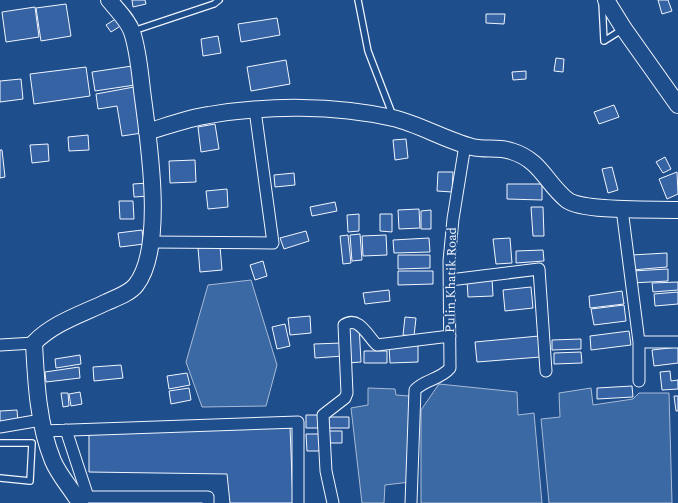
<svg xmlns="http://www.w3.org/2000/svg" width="678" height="503" viewBox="0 0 678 503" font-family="Spectral,serif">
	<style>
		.water { fill: #3b69a3; stroke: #a8bbd7 }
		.building { fill: #3563a3; stroke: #f2f6ff }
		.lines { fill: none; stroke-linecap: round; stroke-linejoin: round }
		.lane-casing { stroke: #f2f6ff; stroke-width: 8 }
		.street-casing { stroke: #f2f6ff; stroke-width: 13 }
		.secondary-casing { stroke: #f2f6ff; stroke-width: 18 }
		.lane { stroke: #1f4e8c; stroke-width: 5.5 }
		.street { stroke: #1f4e8c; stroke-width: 11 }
		.secondary { stroke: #1f4e8c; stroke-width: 16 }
		.labels { text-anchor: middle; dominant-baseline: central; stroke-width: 3; stroke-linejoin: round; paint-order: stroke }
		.street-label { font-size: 13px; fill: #f2f6ff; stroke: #1f4e8c }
	</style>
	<rect width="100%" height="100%" fill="#1f4e8c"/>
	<path class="water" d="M251 280 277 365 266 406 202 407 186 362 208 285Z
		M439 384 517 392 518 415 534 413 542 503H421V410Z
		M368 388 395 389 396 395 409 396 410 482 385 485 384 503H362L351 408 368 405Z
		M591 388 593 405 633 399 639 393H669L672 503H549L541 419 560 417 559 393Z"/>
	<path class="building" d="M132 0H145L146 4 133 7Z
		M658 0H668L672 11 662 14Z
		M66 4 71 36 41 41 36 8Z
		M35 7 39 37 6 42 2 12Z
		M486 14H505L504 24 486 23Z
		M117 18 122 25 111 32 106 25Z
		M277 18 280 35 241 42 238 24Z
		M218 36 221 53 203 56 201 39Z
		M556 58 564 59 563 72 554 71Z
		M286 60 290 84 251 91 247 67Z
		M132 66 135 85 95 91 92 72Z
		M86 67 90 96 34 104 30 74Z
		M526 71V79L513 80 512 72Z
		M21 79 23 99 0 102V81Z
		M134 87 142 133 122 136 117 106 98 109 96 94Z
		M614 105 619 117 599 124 594 112Z
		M215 124 219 149 201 152 198 127Z
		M88 135 89 150 69 151 68 137Z
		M406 139 408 158 395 160 393 140Z
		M48 144 49 161 32 163 30 145Z
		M0 150H2L5 177 0 178Z
		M665 157 671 169 663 173 656 162Z
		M195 160 196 182 170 183 169 161Z
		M612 167 618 190 608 193 602 169Z
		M438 172H453L452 192 437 191Z
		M677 172 678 194 667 199 659 179Z
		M294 173 295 185 275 187 274 175Z
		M148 183 149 196 134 197 133 184Z
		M507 184H542V200L507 199Z
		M227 189 228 207 208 209 206 191Z
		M119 201H133L134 219H120Z
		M335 202 337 211 312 216 310 207Z
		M531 207H543L544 236H533Z
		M419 209 420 228 399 229 398 210Z
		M431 210V229H421V211Z
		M359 214V231L348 232 347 215Z
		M380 214H392V232L380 231Z
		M142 230 144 244 120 247 118 233Z
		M306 231 309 241 284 249 280 238Z
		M360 234 362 260 352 261 350 235Z
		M348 235 351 263 343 264 340 236Z
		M386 235 387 255 363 256 362 236Z
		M429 238 430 252 394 253 393 240Z
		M510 238 512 263 496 264 493 239Z
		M220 246 222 270 200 272 198 248Z
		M543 250 544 261 516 263V251Z
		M667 253V267L632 270 631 255Z
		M398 255H430V268L398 269Z
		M263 261 267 276 255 280 250 265Z
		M668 269V281L632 283V271Z
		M398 271H433V284L398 285Z
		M492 278 493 296 468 297 467 280Z
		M678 282V290L653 292 652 283Z
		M531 287 533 308 505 311 503 290Z
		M389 290 390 301 365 304 363 293Z
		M622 291 624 304 590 308 589 296Z
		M678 292V304L655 306 654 294Z
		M624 305 626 321 594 325 591 309Z
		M310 316 311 333 290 335 288 318Z
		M405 317 416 318 414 336 403 335Z
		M285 324 290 346 277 349 272 327Z
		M359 325 361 362 348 363 346 326Z
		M629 331 631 345 591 350 590 336Z
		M539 336 540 357 477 362 475 342Z
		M581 339V349L552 350V340Z
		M342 343 343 356 315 358 314 344Z
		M418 345V362L390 363 389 346Z
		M678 347V363L654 366 652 350Z
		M364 351H387V363H364Z
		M581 352 582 363 554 364V353Z
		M80 355 81 364 56 368 55 359Z
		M121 365 123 378 94 381 93 367Z
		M79 367 80 378 46 382 45 372Z
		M670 371 671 381 678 380V389L662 390 660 372Z
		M187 373 190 385 169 389 167 376Z
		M632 386 633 397 597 399V388Z
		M189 388 191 400 171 404 169 391Z
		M80 392 82 404 71 406 69 394Z
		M61 393H68L69 406 63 407Z
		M674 396H678V411H676Z
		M17 410 18 422 0 423V411Z
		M306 415H321L320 428H306Z
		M324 417H349V428H324Z
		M290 427 293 503H230L227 474 89 472V432Z
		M324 431H342V443H325Z
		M306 434H322V451H307Z"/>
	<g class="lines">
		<defs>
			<path id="lane" d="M358 0 368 51 393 116
				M602 2 604 41 623 29
				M133 31 214 4 219 0
				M0 443H32L30 481 0 478"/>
			<path id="street" d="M622 209 639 342V381
				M150 242 273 243 255 110
				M450 280 539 269 546 371
				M639 342H678
				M0 345 34 343
				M0 427 41 420
				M66 430 88 497
				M43 431 298 422V503
				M76 497H208V503
				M333 503 326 471 323 415 345 398 347 393 344 325C359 315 368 337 377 345L450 336
				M411 503 415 390C425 379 440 380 450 368L449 261 453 219 465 145"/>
			<path id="secondary" d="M606 0 624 29 678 105
				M147 132C167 126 188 118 209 115 268 105 334 105 393 118 419 124 445 140 472 147 485 150 499 147 511 151 541 160 545 182 567 200 583 212 656 209 678 210
				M80 503V498L76 497C68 485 58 473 53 461 38 424 36 382 34 343 53 323 82 314 107 302 116 298 130 293 136 285 165 248 149 144 143 98 140 76 139 53 132 32 128 20 117 10 109 0"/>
		</defs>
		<use href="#lane" class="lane-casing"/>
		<use href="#street" class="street-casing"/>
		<use href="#secondary" class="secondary-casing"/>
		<use href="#lane" class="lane"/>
		<use href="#street" class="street"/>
		<use href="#secondary" class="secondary"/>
	</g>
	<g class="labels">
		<g class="street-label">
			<text transform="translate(451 280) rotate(-89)">Pulin Khatik Road</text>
		</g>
	</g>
</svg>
